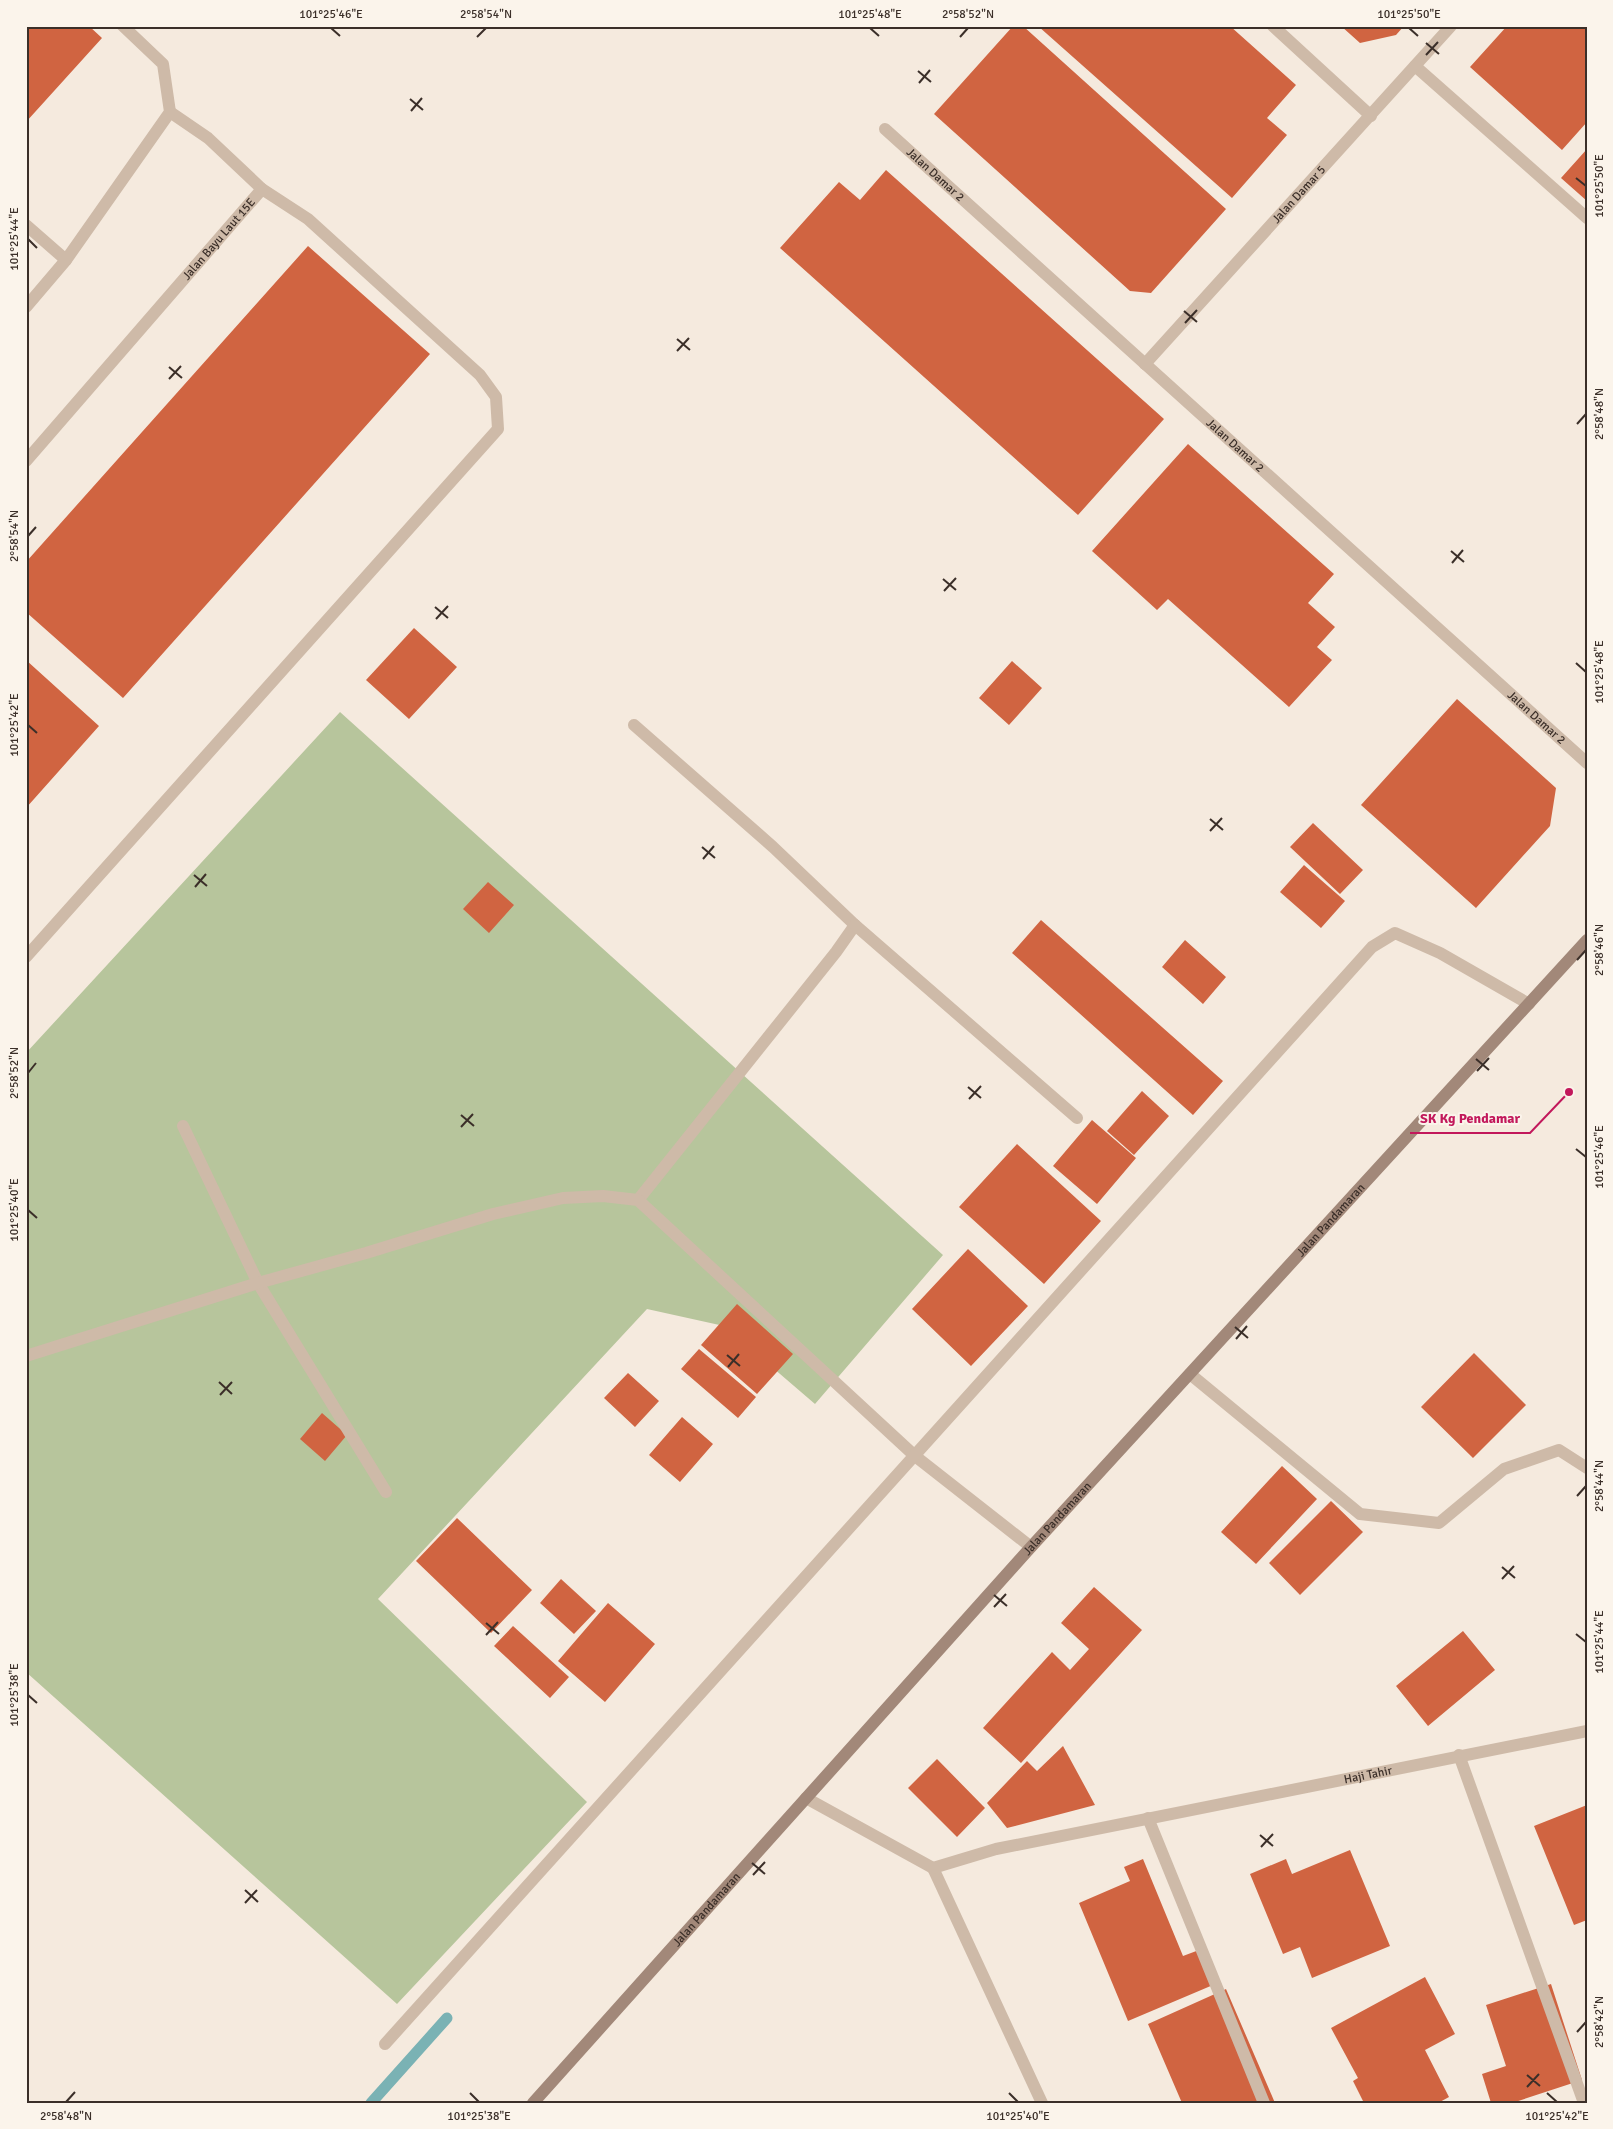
<svg xmlns="http://www.w3.org/2000/svg" width="1613" height="2129" viewBox="0 0 1613 2129" font-family="Signika,sans-serif">
	<style>
		.green { fill: #b7c59c }
		.lines { fill: none; stroke-linecap: round; stroke-linejoin: round }
		.stream { stroke: #7ab2b4; stroke-width: 11 }
		.building { fill: #d06441 }
		.service { stroke: #cebaa8; stroke-width: 12 }
		.minor { stroke: #cebaa8; stroke-width: 12 }
		.secondary { stroke: #a28879; stroke-width: 12 }
		.ticks { fill: none; stroke: #3b2f29; stroke-width: 2 }
		.labels { text-anchor: middle; dominant-baseline: central; stroke-width: 4; stroke-linejoin: round; paint-order: stroke }
		.street-label { font-size: 12px; fill: #3b2f29; stroke: #fbf4eb }
		.leader { fill: none; stroke: #c2185b; stroke-width: 2 }
		.callout-dot { fill: #c2185b; stroke: #fbf4eb; stroke-width: 2 }
		.callout-label { font-size: 14px; text-anchor: middle; font-weight: bold; fill: #c2185b; stroke: #fbf4eb; stroke-width: 4; stroke-linejoin: round; paint-order: stroke }
		.neatline { fill: none; stroke: #3b2f29; stroke-width: 2 }
		.ticks-label { font-size: 12px; text-anchor: middle; fill: #3b2f29 }
	</style>
	<rect width="100%" height="100%" fill="#f5eade"/>
	<path class="green" d="M340 712 943 1255 815 1404 724 1326 647 1309 378 1599 587 1802 397 2004 26 1672V1053Z"/>
	<g class="lines">
		<path class="stream" d="M371 2103 447 2018"/>
	</g>
	<path class="building" d="M26 26H89L102 38 26 122Z
		M1013 26H1023L1226 209 1151 293 1130 291 934 114Z
		M1038 26H1230L1296 85 1267 118 1287 135 1232 198Z
		M1341 26H1404L1396 35 1360 43Z
		M1507 26H1587V122L1562 150 1470 67Z
		M1587 149V201L1561 178Z
		M886 170 1164 419 1078 515 780 248 839 182 860 200Z
		M308 246 430 354 123 698 26 612V562Z
		M1188 444 1334 574 1308 603 1335 627 1317 647 1332 660 1289 707 1168 599 1157 610 1092 551Z
		M414 628 457 667 409 719 366 680Z
		M26 660 99 726 26 808Z
		M1012 661 1042 688 1009 725 979 698Z
		M1457 699 1556 788 1550 826 1476 908 1361 805Z
		M1313 823 1363 870 1340 894 1290 847Z
		M1304 865 1345 901 1321 928 1280 892Z
		M488 882 514 905 489 933 463 909Z
		M1041 920 1223 1081 1193 1115 1012 953Z
		M1185 940 1226 977 1203 1004 1162 967Z
		M1142 1091 1169 1116 1134 1155 1107 1131Z
		M1092 1120 1136 1158 1097 1204 1053 1166Z
		M1017 1144 1101 1221 1044 1284 959 1207Z
		M968 1249 1028 1306 971 1366 912 1309Z
		M737 1304 793 1354 757 1394 701 1345Z
		M699 1349 756 1397 738 1418 681 1369Z
		M1474 1353 1526 1405 1473 1458 1421 1407Z
		M628 1373 659 1401 635 1427 604 1398Z
		M322 1413 347 1435 325 1461 300 1439Z
		M682 1417 713 1444 680 1482 649 1455Z
		M1282 1466 1317 1499 1256 1564 1221 1532Z
		M1331 1501 1363 1532 1300 1595 1269 1563Z
		M457 1518 532 1590 491 1633 416 1561Z
		M561 1579 596 1611 574 1634 540 1603Z
		M1094 1587 1142 1630 1021 1763 983 1728 1052 1652 1070 1670 1089 1649 1061 1623Z
		M608 1603 655 1644 605 1702 558 1661Z
		M513 1626 569 1677 550 1698 494 1646Z
		M1463 1631 1495 1670 1428 1726 1396 1686Z
		M1063 1746 1095 1805 1007 1828 987 1803 1027 1761 1037 1771Z
		M937 1759 985 1808 957 1837 908 1788Z
		M1587 1805V1920L1574 1925 1534 1826Z
		M1350 1850 1390 1946 1312 1978 1300 1947 1283 1954 1250 1874 1286 1859 1292 1874Z
		M1143 1859 1183 1956 1199 1950 1213 1985 1128 2021 1079 1903 1130 1881 1124 1867Z
		M1425 1977 1455 2034 1425 2050 1449 2097 1438 2103H1364L1353 2081 1358 2078 1331 2028Z
		M1551 1984 1582 2080 1512 2103H1491L1482 2074 1506 2066 1486 2005Z
		M1226 1989 1275 2103H1182L1148 2024Z"/>
	<g class="lines">
		<g class="service">
			<path d="M1415 66 1587 218"/>
			<path d="M170 112 208 138 262 189"/>
			<path d="M26 225 66 260"/>
			<path d="M26 307 66 260 170 112 163 64 123 26"/>
			<path id="s1" d="M26 461 262 189 308 219 480 375 496 397 498 429 26 957"/>
			<path d="M634 725 773 847 855 925 836 952 638 1200"/>
			<path d="M855 925 1077 1118"/>
			<path d="M183 1126 258 1283 386 1492"/>
			<path d="M26 1356 258 1283 366 1253 493 1214 563 1198 603 1196 638 1200 915 1456 1031 1547"/>
			<path d="M1190 1374 1360 1514 1439 1523 1504 1469 1559 1450 1587 1468"/>
			<path d="M1459 1755 1584 2103"/>
			<path d="M1148 1818 1264 2103"/>
			<path d="M933 1868 1042 2103"/>
			<path d="M385 2044 1372 947 1395 933 1440 953 1529 1004"/>
		</g>
		<g class="minor">
			<path d="M1273 26 1371 116"/>
			<path id="s2" d="M885 129 1587 763"/>
			<path id="s3" d="M1145 364 1451 26"/>
			<path id="s4" d="M806 1798 933 1868 996 1849 1587 1731"/>
		</g>
		<path class="secondary" id="s5" d="M533 2103 1031 1547 1587 940"/>
	</g>
	<path class="ticks" d="M331 28 340 36M870 28 879 36M1409 28 1418 36M477 37 486 28M960 37 968 28M1426 43 1439 54M1426 55 1438 42M918 71 931 82M919 83 930 70M410 99 423 110M411 111 422 98M1576 178 1586 186M28 239 37 248M1184 311 1197 322M1185 323 1197 310M677 339 690 350M677 351 689 338M169 367 182 378M169 379 181 366M1577 424 1586 414M28 536 36 527M1451 551 1464 562M1452 563 1463 550M943 579 956 590M944 591 956 578M435 607 448 618M436 619 448 606M1576 663 1586 672M28 725 37 733M1210 819 1223 830M1210 831 1222 818M702 847 715 858M703 859 714 846M194 875 207 886M195 887 206 874M1577 960 1586 950M1476 1059 1489 1070M1477 1071 1489 1058M28 1073 36 1063M968 1087 981 1098M969 1099 981 1086M461 1115 474 1126M461 1127 473 1114M1576 1149 1586 1157M28 1210 37 1218M1235 1327 1248 1338M1236 1339 1247 1326M727 1355 740 1366M728 1367 739 1354M219 1382 232 1394M220 1395 232 1382M1577 1496 1586 1486M1502 1567 1515 1578M1502 1579 1514 1566M994 1595 1007 1606M994 1607 1006 1594M486 1623 499 1634M1576 1634 1586 1642M486 1635 498 1622M28 1695 37 1703M1260 1835 1273 1846M1261 1847 1273 1834M752 1863 765 1874M753 1875 765 1862M245 1890 258 1902M245 1903 257 1890M1577 2032 1586 2022M1527 2075 1540 2086M1527 2087 1539 2074M470 2093 479 2102M1009 2093 1018 2102M1547 2093 1557 2102M66 2102 75 2092"/>
	<g class="labels">
		<g class="street-label">
			<text stroke="none"><textPath href="#s2" startOffset="68">Jalan Damar 2</textPath></text>
			<text stroke="none"><textPath href="#s3" startOffset="229">Jalan Damar 5</textPath></text>
			<text stroke="none"><textPath href="#s1" startOffset="294">Jalan Bayu Laut 15E</textPath></text>
			<text stroke="none"><textPath href="#s2" startOffset="472">Jalan Damar 2</textPath></text>
			<text stroke="none"><textPath href="#s2" startOffset="878">Jalan Damar 2</textPath></text>
			<text stroke="none"><textPath href="#s5" startOffset="1190">Jalan Pandamaran</textPath></text>
			<text stroke="none"><textPath href="#s5" startOffset="785">Jalan Pandamaran</textPath></text>
			<text stroke="none"><textPath href="#s4" startOffset="590">Haji Tahir</textPath></text>
			<text stroke="none"><textPath href="#s5" startOffset="260">Jalan Pandamaran</textPath></text>
		</g>
	</g>
	<path class="leader" d="M1569 1092L1530 1133H1410"/>
	<circle class="callout-dot" cx="1569" cy="1092" r="5"/>
	<g class="callout-label">
		<text x="1470" y="1123">SK Kg Pendamar</text>
	</g>
	<rect width="1613" height="2129" fill="none" stroke="#fbf4eb" stroke-width="55"/>
	<rect x="28" y="28" width="1558" height="2074" class="neatline"/>
	<g class="ticks-label">
		<text x="331" y="18">101°25'46"E</text>
		<text x="486" y="18">2°58'54"N</text>
		<text x="870" y="18">101°25'48"E</text>
		<text x="968" y="18">2°58'52"N</text>
		<text x="1409" y="18">101°25'50"E</text>
		<text transform="translate(1599 186) rotate(-90)" y="4">101°25'50"E</text>
		<text transform="translate(14 239) rotate(-90)" y="4">101°25'44"E</text>
		<text transform="translate(1599 414) rotate(-90)" y="4">2°58'48"N</text>
		<text transform="translate(14 536) rotate(-90)" y="4">2°58'54"N</text>
		<text transform="translate(1599 672) rotate(-90)" y="4">101°25'48"E</text>
		<text transform="translate(14 725) rotate(-90)" y="4">101°25'42"E</text>
		<text transform="translate(1599 950) rotate(-90)" y="4">2°58'46"N</text>
		<text transform="translate(14 1073) rotate(-90)" y="4">2°58'52"N</text>
		<text transform="translate(1599 1157) rotate(-90)" y="4">101°25'46"E</text>
		<text transform="translate(14 1210) rotate(-90)" y="4">101°25'40"E</text>
		<text transform="translate(1599 1486) rotate(-90)" y="4">2°58'44"N</text>
		<text transform="translate(1599 1642) rotate(-90)" y="4">101°25'44"E</text>
		<text transform="translate(14 1695) rotate(-90)" y="4">101°25'38"E</text>
		<text transform="translate(1599 2022) rotate(-90)" y="4">2°58'42"N</text>
		<text x="66" y="2120">2°58'48"N</text>
		<text x="479" y="2120">101°25'38"E</text>
		<text x="1018" y="2120">101°25'40"E</text>
		<text x="1557" y="2120">101°25'42"E</text>
	</g>
</svg>
